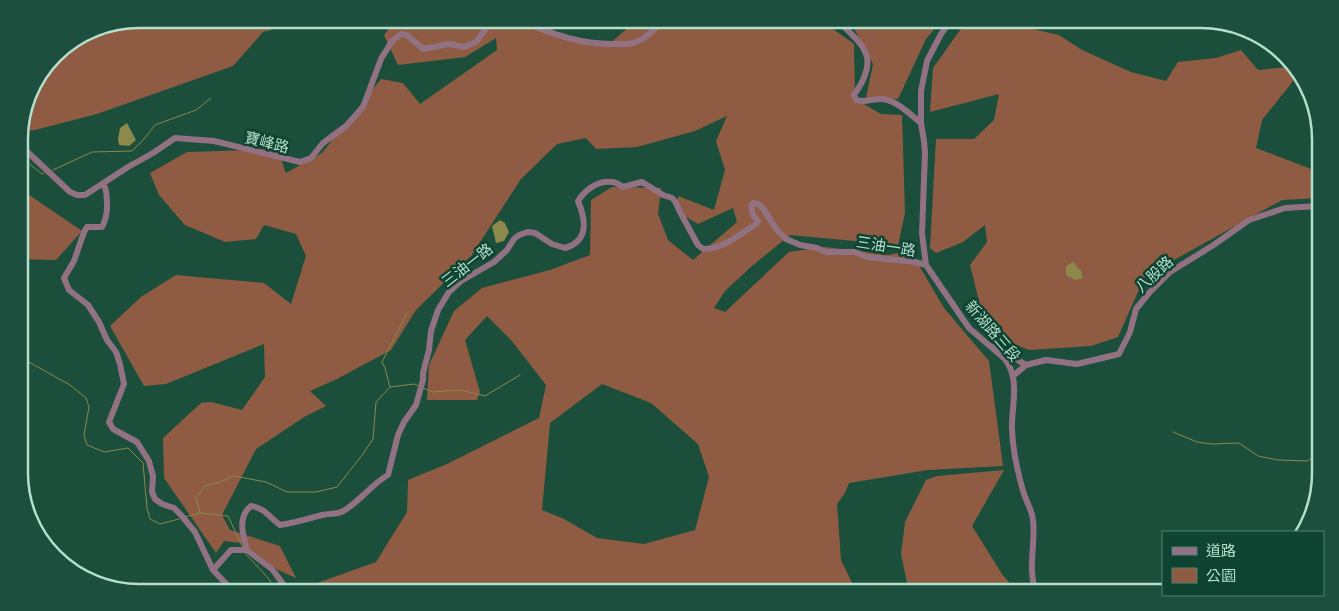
<svg xmlns="http://www.w3.org/2000/svg" width="1339" height="611" viewBox="0 0 1339 611" font-family="'Libre Baskerville','Noto Sans TC',serif">
	<style>
		.green { fill: #8f5c43; fill-rule: evenodd }
		.water { fill: #8c894a }
		.lines { fill: none; stroke-linecap: round; stroke-linejoin: round }
		.stream { stroke: #8c894a; stroke-width: 1 }
		.minor { stroke: #927282; stroke-width: 6 }
		.labels { text-anchor: middle; dominant-baseline: central; stroke-width: 5; stroke-linejoin: round; paint-order: stroke }
		.street-label { font-size: 15px; fill: #b4dfcc; stroke: #0f4332 }
		.rim { fill: none; stroke: #b4dfcc; stroke-width: 2.5 }
	</style>
	<rect width="100%" height="100%" fill="#1c4e3c"/>
	<path class="green" d="M139 19H278L271 30 263 32 233 66 97 114 35 130 19 131 31 86 59 49 93 28Z
		M396 19H565L549 33 607 46 638 19H819L854 44 855 99 881 114 902 115 905 213 898 245 790 235 752 266 725 291 714 308 725 312 789 252 825 247 889 255 910 250 944 308 989 361 1003 466 928 470 849 483 845 493 837 504 841 560 854 587 855 592H322L309 586 376 562 407 512 408 480 447 464 539 418 546 385 511 340 487 316 465 340 480 392 477 400H427L429 365 454 311 482 288 550 270 590 255 591 200 612 187 661 188 658 214 668 240 693 260 737 222 733 208 698 224 678 212V196L714 210 725 170 716 141 727 116 695 131 637 147 596 149 586 138 557 144 521 179 471 256 416 310 391 350 337 379 310 391 326 406 304 417 256 449 222 515 230 530 280 546 296 578 278 570 242 543 224 541 216 553 164 478 163 438 201 403 211 402 242 410 265 377 264 344 166 384 144 386 110 326 141 297 176 275 264 283 291 304 306 256 296 234 264 225 256 239 225 242 185 225 159 195 150 173 187 152 277 149 286 173 322 153 381 79 403 83 420 104 497 50 496 38 465 57 398 65 384 35ZM602 384 651 403 698 444 709 477 695 530 644 544 597 538 564 519 542 510 550 423Z
		M849 19H943L926 39 898 99 866 98 873 64Z
		M968 19H1008L1024 27 1059 35 1082 50 1131 72 1166 81 1178 62 1216 58 1241 50 1258 70 1288 67 1298 75 1262 120 1256 148 1319 172V198L1282 200 1145 276 1118 337 1091 346 1029 350 997 337 964 308 980 305 970 265 987 242 985 225 963 242 936 253 930 248 936 139H974L994 120 999 94 930 112 933 68Z
		M19 188 82 231 56 260 19 259Z
		M1004 470 972 526 1002 574 1017 592H909L901 554 905 522 926 480 937 476Z"/>
	<path class="water" d="M127 123 136 140 129 146 119 145 118 139 120 128Z
		M500 220 505 223 509 232 504 241 496 243 492 226Z
		M1073 262 1081 271 1083 278 1076 280 1066 275V266Z"/>
	<g class="lines">
		<path class="stream" d="M19 154 27 162 42 174 44 173
			M53 170 92 152 132 151 144 139 155 125 196 110 211 98
			M20 352 27 361 70 385 86 398 89 407 84 435 87 445 104 452 128 448 143 463 147 508 150 519 160 524 179 519
			M390 387 385 368 382 362 407 313
			M423 388 433 392 461 390 485 396 520 375
			M1173 432 1197 442 1212 444 1239 443 1258 456 1278 460 1307 461 1320 454
			M200 513 196 498 205 486 220 482 234 476 266 482 287 492H316L337 487 363 454 373 439 376 402 390 387 414 384 419 386
			M185 517 200 513 228 516 243 548
			M244 552 269 579 276 592"/>
		<path class="minor" d="M519 19C549 34 583 45 617 44 623 44 630 45 636 42 647 38 656 29 662 19
			M836 19C864 46 881 57 854 95L856 100C864 103 871 99 880 99 896 99 908 113 921 123
			M952 19 941 34 927 61 921 91V123L924 141 925 153 922 233 926 265 969 328 1005 359C1021 381 1011 406 1012 430 1013 452 1018 474 1024 494 1027 503 1032 510 1033 520 1036 544 1027 568 1036 592
			M19 144 70 192 77 195H85L128 167 153 153 175 138 214 141 300 162 311 158 323 143 346 126 363 107 381 59 392 41 401 34 407 35 423 49 449 44 464 47 476 42 485 30 487 19
			M104 183C108 196 109 215 102 227H87L84 232 74 261 64 278 69 290 88 305 99 322 107 340 116 352 120 364 124 384 109 422 113 429 137 442 149 461 153 476 152 492 155 499 162 504 174 508 181 515 195 532 213 570 234 592
			M995 346 1026 365
			M1013 376 1026 365 1046 360 1077 364 1119 354 1130 332 1136 309 1149 293 1170 272 1212 246 1249 220 1285 208 1319 206
			M247 550C243 536 237 517 251 506 265 508 269 517 280 525 295 523 308 519 322 515 330 513 338 515 345 510 361 500 372 484 388 475L398 435 404 422 416 405 423 380V373L429 350 431 331 438 310 449 292 461 281 494 262 507 250 514 239 519 235 528 232 535 233 552 244 565 248C589 241 586 220 578 201 585 190 598 180 612 182 616 182 620 185 623 187L642 182 663 195 672 198 675 201 680 212 698 245 703 249C723 249 739 235 756 224L758 221 753 215 751 205 753 203 758 204 762 207 777 230 786 239 800 245 817 248 826 252H855L867 257 915 262 926 265
			M213 570 231 550H247L256 557 272 569 289 592"/>
	</g>
	<g class="labels">
		<g class="street-label">
			<text transform="translate(267 142) rotate(14)">寶峰路</text>
			<text transform="translate(886 246) rotate(9)">三油一路</text>
			<text transform="translate(467 265) rotate(-38)">三油一路</text>
			<text transform="translate(1154 274) rotate(-43)">八股路</text>
			<text transform="translate(993 331) rotate(49)">新湖路三段</text>
		</g>
	</g>
	<path d="M0 0H1339V611H0ZM139 28H1201A111 111 0 0 1 1312 139V473A111 111 0 0 1 1201 584H139A111 111 0 0 1 28 473V139A111 111 0 0 1 139 28Z" fill="#1c4f3e" fill-rule="evenodd"/>
	<path class="rim" d="M139 28H1201A111 111 0 0 1 1312 139V473A111 111 0 0 1 1201 584H139A111 111 0 0 1 28 473V139A111 111 0 0 1 139 28Z"/>
	<rect x="1162" y="531" width="162" height="65" fill="#0f4332" stroke="#518170"/>
	<rect x="1172" y="547" width="25" height="8" fill="#927282" stroke="#518170"/>
	<text x="1206" y="556" font-size="15" fill="#b4dfcc">道路</text>
	<rect x="1172" y="568" width="25" height="15" fill="#8f5c43" stroke="#518170"/>
	<text x="1206" y="581" font-size="15" fill="#b4dfcc">公園</text>
</svg>
